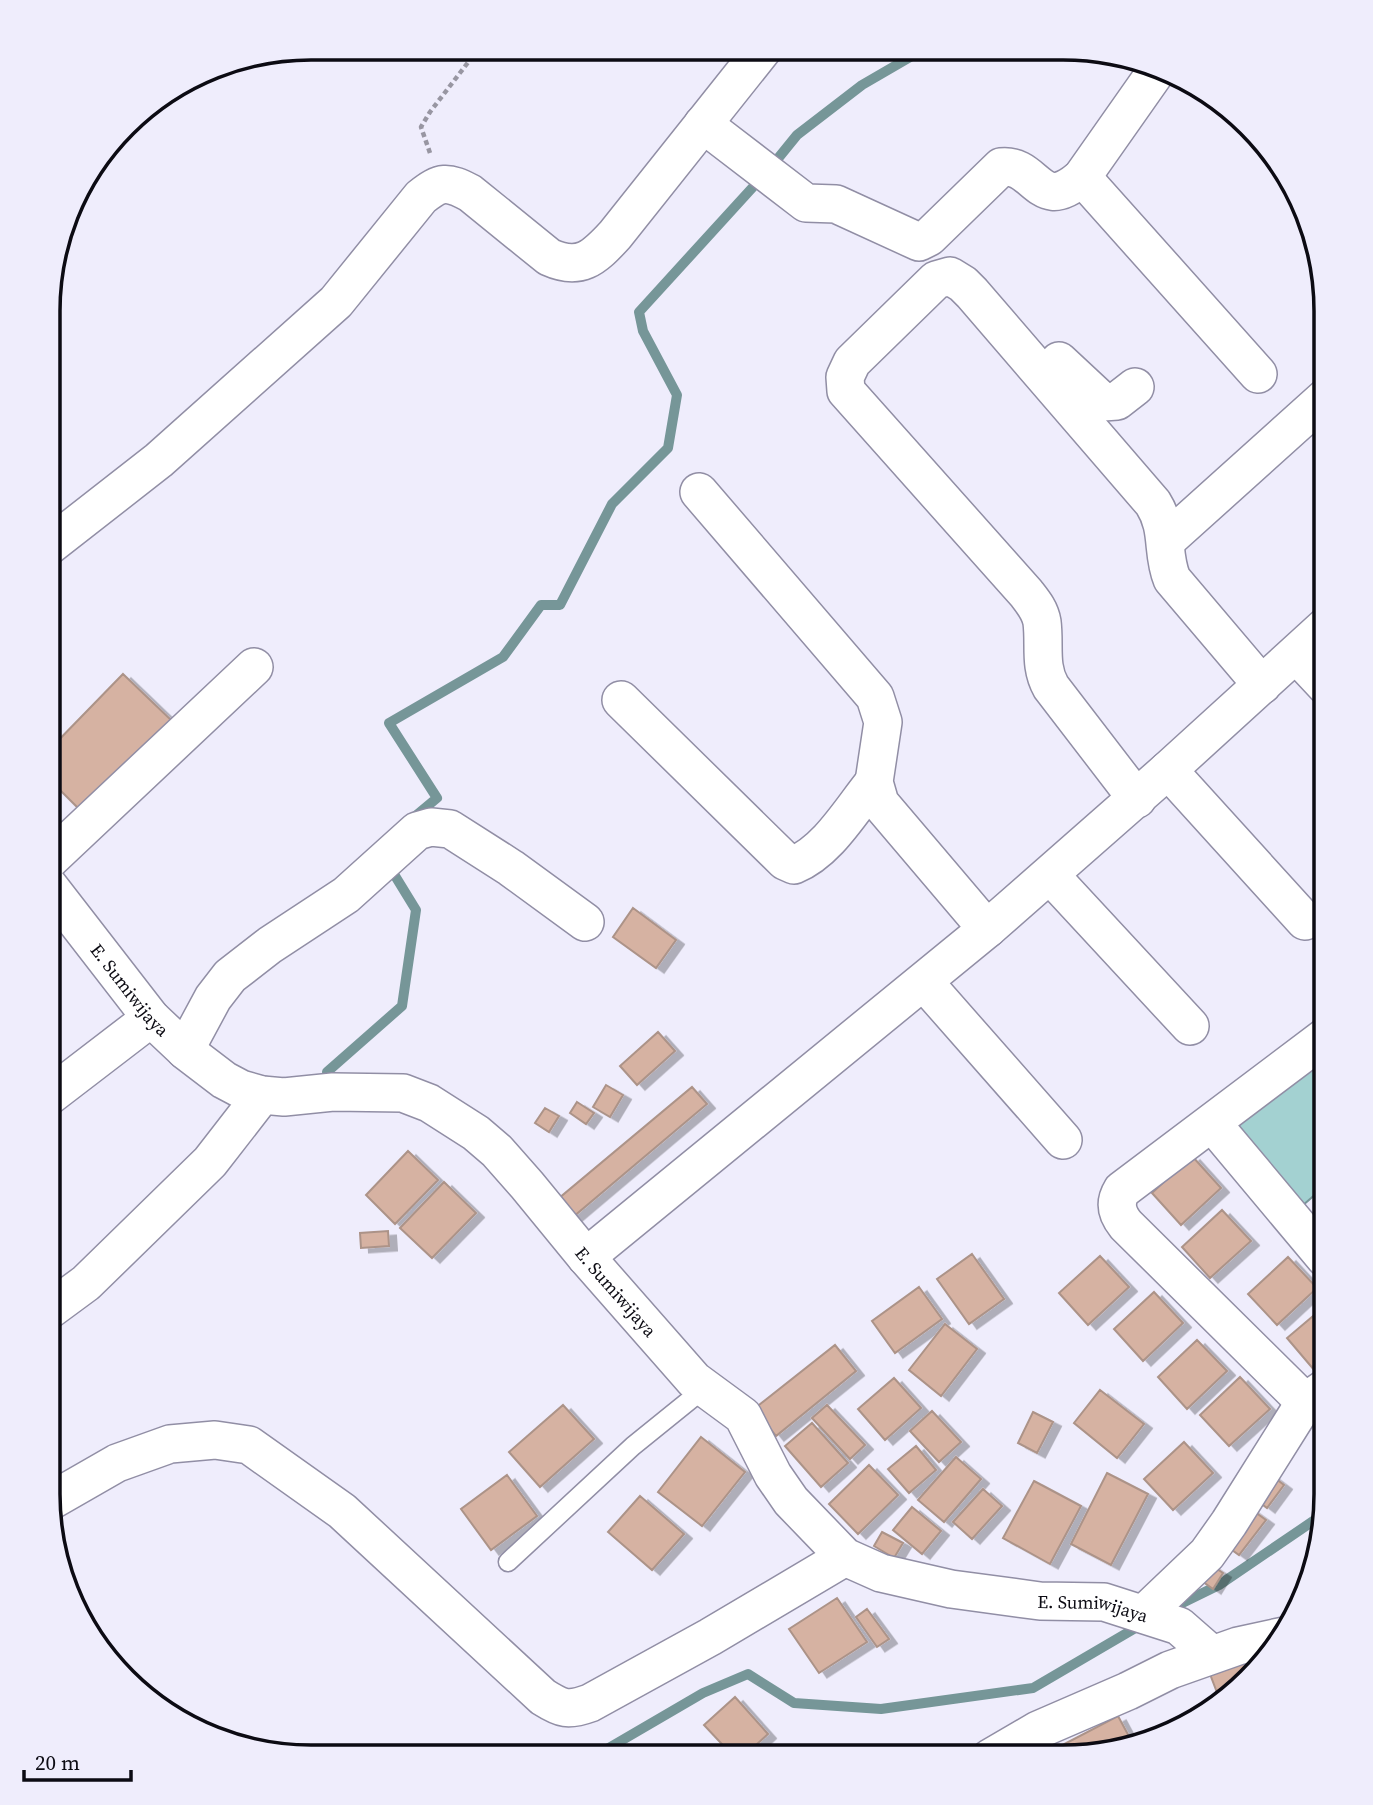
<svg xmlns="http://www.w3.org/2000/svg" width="1373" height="1805" viewBox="0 0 1373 1805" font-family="'Source Serif 4',serif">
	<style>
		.water { fill: #a3d1d1; stroke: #769698; stroke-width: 2 }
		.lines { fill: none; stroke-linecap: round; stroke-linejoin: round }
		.stream { stroke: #769698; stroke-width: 10 }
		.building { fill: #d6b2a2; stroke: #ac9388; stroke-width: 2; filter: url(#shadow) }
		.lane-casing { stroke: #918ea5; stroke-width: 21 }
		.street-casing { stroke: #918ea5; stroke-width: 40 }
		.path { stroke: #9896a2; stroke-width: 4.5; stroke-dasharray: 5 3.5; stroke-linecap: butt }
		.lane { stroke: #fff; stroke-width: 18 }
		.street { stroke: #fff; stroke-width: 37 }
		.labels { text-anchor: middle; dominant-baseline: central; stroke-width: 5; stroke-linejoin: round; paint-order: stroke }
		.street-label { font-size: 18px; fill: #0c0b13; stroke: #efedfc }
		.rim { fill: none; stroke: #0c0b13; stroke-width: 3.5 }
	</style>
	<defs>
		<filter id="shadow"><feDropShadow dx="8" dy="4.5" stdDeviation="0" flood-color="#0004"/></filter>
	</defs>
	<rect width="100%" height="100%" fill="#efedfc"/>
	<path class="water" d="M1325 1042V1186L1295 1212 1223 1126Z"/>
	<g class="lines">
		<path class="stream" d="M771 167 797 135 862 85 924 49
			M413 818 437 798 389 723 503 657 541 605H560L612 504 668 448 677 395 643 331 639 312 753 187
			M327 1072 402 1006 416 910 389 866
			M1170 1609 1219 1585 1325 1513
			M595 1756 703 1693 748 1674 794 1703 881 1709 1033 1688 1144 1623"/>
	</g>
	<path class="building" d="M123 674 171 720 81 811 49 779V750Z
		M633 908 676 940 656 968 613 937Z
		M658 1032 675 1051 637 1085 620 1066Z
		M606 1085 623 1095 610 1117 593 1107Z
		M692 1087 707 1104 573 1217 558 1199Z
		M577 1102 594 1113 586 1124 570 1113Z
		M545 1108 559 1116 549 1132 535 1123Z
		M408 1151 438 1180 395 1224 366 1195Z
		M1192 1156 1221 1188 1181 1225 1152 1193Z
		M444 1182 476 1213 432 1258 400 1228Z
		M1222 1210 1251 1241 1210 1278 1182 1247Z
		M388 1231 389 1246 361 1248 360 1233Z
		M972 1254 1004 1299 969 1324 937 1279Z
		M1100 1256 1129 1287 1088 1325 1059 1293Z
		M1288 1257 1317 1288 1277 1325 1248 1294Z
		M919 1287 942 1319 895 1353 872 1321Z
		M1154 1292 1183 1323 1143 1361 1114 1329Z
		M1325 1306V1362L1315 1371 1287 1338Z
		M945 1324 977 1349 941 1396 909 1370Z
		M1197 1340 1227 1371 1187 1409 1158 1377Z
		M835 1345 856 1371 776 1436 754 1409Z
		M1240 1377 1270 1409 1229 1446 1200 1415Z
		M894 1378 921 1408 885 1440 858 1409Z
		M1100 1390 1144 1424 1117 1458 1074 1423Z
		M563 1405 594 1439 540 1487 509 1452Z
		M827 1405 865 1445 850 1459 812 1418Z
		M932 1411 961 1442 939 1462 910 1431Z
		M1033 1412 1053 1422 1037 1453 1018 1443Z
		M812 1423 848 1463 821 1487 785 1446Z
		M701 1437 745 1472 702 1526 658 1492Z
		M1184 1442 1213 1473 1173 1510 1144 1479Z
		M916 1446 936 1470 909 1493 888 1469Z
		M956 1457 981 1479 944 1522 918 1500Z
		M869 1465 898 1495 858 1534 829 1504Z
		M1267 1472 1284 1485 1267 1508 1250 1495Z
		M1107 1473 1148 1494 1111 1565 1071 1544Z
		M507 1475 537 1516 491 1550 461 1509Z
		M1034 1481 1081 1506 1050 1564 1003 1538Z
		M983 1489 1002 1506 972 1539 953 1522Z
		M640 1496 684 1534 652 1570 608 1532Z
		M912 1507 941 1531 922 1554 893 1530Z
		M1248 1507 1266 1520 1239 1555 1221 1542Z
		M882 1532 903 1543 894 1558 874 1546Z
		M1205 1561 1223 1573 1213 1589 1195 1576Z
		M837 1598 867 1642 819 1673 789 1629Z
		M867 1609 889 1639 877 1647 856 1617Z
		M1271 1652 1236 1692 1221 1703 1210 1674Z
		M735 1697 768 1734 743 1757H734L704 1725Z
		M1118 1716 1132 1742 1055 1758 1051 1751Z"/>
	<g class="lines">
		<defs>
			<path id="lane" d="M508 1562 633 1446 706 1387"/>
			<g id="street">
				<path d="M703 124 806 203 836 204 919 242 929 237 1001 167C1037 163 1039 216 1082 177L1160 66"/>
				<path d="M1082 177 1258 374"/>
				<path d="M1059 361 1103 402 1117 401 1135 387"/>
				<path d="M699 492 875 697 883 722 874 782 880 803 987 929"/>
				<path d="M1166 541 1326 397"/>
				<path d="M49 546 159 460 336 302 421 197C441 181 447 181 470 193L549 257C580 271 594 258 615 235L763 49"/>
				<path d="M1296 654 1326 686"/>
				<path d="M621 700 785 861 794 865C828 851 851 810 874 782"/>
				<path d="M1168 770 1305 921"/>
				<path d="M1137 799 1051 687C1039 666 1045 645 1042 622 1040 610 1033 602 1026 593L846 391 845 377 852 362 936 280 950 276 963 284 972 293 1153 503C1170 530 1161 552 1172 579L1262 685"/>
				<path d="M48 861 254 667"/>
				<path d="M1050 875 1190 1026"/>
				<path id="s1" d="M48 885 151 1018 186 1051 224 1080 241 1089 262 1095 284 1097 333 1092 403 1093 429 1103 476 1133 497 1151 527 1185 586 1257 694 1380 743 1416 773 1475 791 1501 845 1557 881 1573 951 1589 1040 1601 1104 1602 1179 1626 1211 1654"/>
				<path d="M924 982 1063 1140"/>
				<path d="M185 1050 213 998 230 976 270 945 346 895 417 831 431 827 450 829 511 868 585 922"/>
				<path d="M48 1097 151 1018"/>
				<path d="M1212 1123 1325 1258"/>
				<path d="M586 1257 987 929 1168 770 1326 626"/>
				<path d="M48 1311 86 1283 210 1162 262 1095"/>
				<path d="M1305 1402 1126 1225C1117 1214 1114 1203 1122 1190L1325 1037"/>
				<path d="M49 1502 117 1463 170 1444 215 1440 249 1445 342 1511 543 1697C562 1709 568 1711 590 1703L710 1637 845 1557"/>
				<path d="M1144 1614 1207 1554 1229 1523 1305 1402 1324 1389"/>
				<path d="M990 1758 1038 1730 1128 1691 1170 1670 1238 1646 1284 1636"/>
			</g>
		</defs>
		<use href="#lane" class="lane-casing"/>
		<use href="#street" class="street-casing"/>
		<path class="path" d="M430 153 421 127 430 112 479 48"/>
		<use href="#lane" class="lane"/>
		<use href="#street" class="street"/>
	</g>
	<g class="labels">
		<g class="street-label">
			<text stroke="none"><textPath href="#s1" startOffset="133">E. Sumiwijaya</textPath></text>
			<text stroke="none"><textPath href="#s1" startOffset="742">E. Sumiwijaya</textPath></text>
			<text stroke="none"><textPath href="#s1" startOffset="1351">E. Sumiwijaya</textPath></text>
		</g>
	</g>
	<path d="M0 0H1373V1805H0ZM311 60H1063A251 251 0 0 1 1314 311V1494A251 251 0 0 1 1063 1745H311A251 251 0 0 1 60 1494V311A251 251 0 0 1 311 60Z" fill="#efedfc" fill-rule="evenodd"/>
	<path class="rim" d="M311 60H1063A251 251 0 0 1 1314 311V1494A251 251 0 0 1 1063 1745H311A251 251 0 0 1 60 1494V311A251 251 0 0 1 311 60Z"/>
	<path d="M24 1770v10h107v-10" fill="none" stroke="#0c0b13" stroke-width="3.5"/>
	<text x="35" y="1770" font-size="21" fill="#0c0b13" stroke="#efedfc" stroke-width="5" paint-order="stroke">20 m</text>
</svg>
